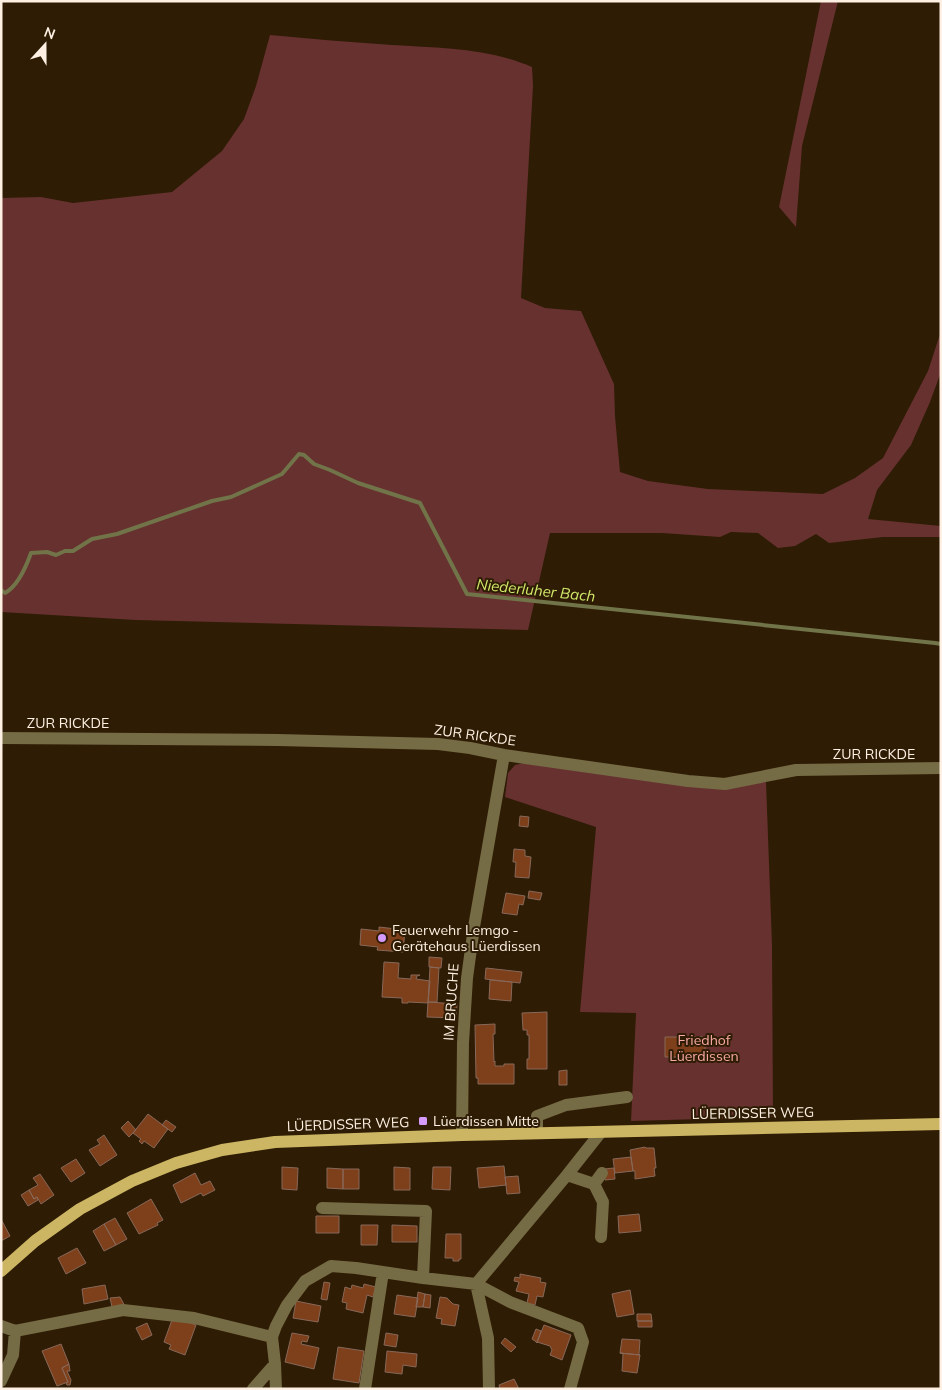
<svg xmlns="http://www.w3.org/2000/svg" width="942" height="1390" viewBox="0 0 942 1390" font-family="Mulish,sans-serif">
	<style>
		.green { fill: #66312f }
		.lines { fill: none; stroke-linecap: round; stroke-linejoin: round }
		.stream { stroke: #717348; stroke-width: 4 }
		.building { fill: #7e3f1b; stroke: #876859 }
		.minor { stroke: #756b45; stroke-width: 12 }
		.major { stroke: #ccb664; stroke-width: 12 }
		.poi-dot { fill: #d69bfa; stroke: #2e1c04; stroke-width: 2 }
		.labels { text-anchor: middle; dominant-baseline: central; stroke-width: 4; stroke-linejoin: round; paint-order: stroke }
		.street-label { font-size: 14px; fill: #fef1e3; stroke: #2e1c04 }
		.poi-label { font-size: 14px; fill: #fef1e3; stroke: #2e1c04; text-anchor: start }
		.park-label { font-size: 14px; fill: #f7a9a4; stroke: #2e1c04 }
		.water-label { font-size: 15px; font-style: italic; fill: #d2ea6b; stroke: #2e1c04 }
	</style>
	<rect width="100%" height="100%" fill="#2e1c04"/>
	<path class="green" d="M821 1H838L802 146 796 227 779 207Z
		M270 35C311 39 351 42 392 45 439 48 489 48 532 67L533 86 521 298 545 308 581 311 614 384 615 416 620 472 648 481 708 489 823 494 855 478 883 458 928 371 941 331V372L930 402 911 445 877 490 868 519 941 526V537H883L829 543 816 534 795 546 778 548 758 533 731 532 720 537 662 533H550L528 630 136 620 1 612V198L41 197 73 203 172 192 222 151 244 119 256 86Z
		M524 763 766 782 772 945 773 1117 631 1121 636 1013 580 1012 596 827 505 797 508 773 515 765Z"/>
	<g class="lines">
		<path class="stream" d="M1 590 5 593C18 586 26 567 31 553L47 552 56 555 65 551H73L92 539 117 534 212 501 231 497 282 474 299 454 304 455 314 464 330 470 358 483 420 503 467 594 935 643 941 644"/>
	</g>
	<path class="building" d="M520 816 529 817 528 827 519 826Z
		M514 849 525 850V856L531 857 529 878 515 877 516 862H513Z
		M529 891 542 893 540 900 528 898Z
		M506 893 525 896 523 905 519 904 517 915 502 913Z
		M379 927 405 930 403 952 377 950 378 947 360 945 361 929 379 931Z
		M429 957 442 958 441 968 429 967Z
		M384 962 399 963 398 978 411 979V975H420L417 976 416 979 430 981 428 1003 408 1002V1003H402V998L382 997Z
		M430 967 439 968 437 1002H428Z
		M486 968 522 972 520 983 485 979Z
		M490 980 512 982 511 1001 489 999Z
		M428 1002 457 1004 456 1019V1018L427 1017Z
		M547 1012V1069H527V1059H529V1035H527V1030H523L522 1013Z
		M495 1024V1034H493L494 1062 495 1061V1066H504V1064H514V1084H478V1078H476L475 1025Z
		M665 1037H705V1057H665Z
		M567 1070V1085H559V1071Z
		M148 1114 168 1129 154 1148 144 1141 142 1144 139 1141 141 1139 133 1133Z
		M166 1120 176 1127 172 1132 162 1125Z
		M128 1121 136 1130 129 1137 121 1128Z
		M104 1135 117 1155 100 1166 89 1150 100 1144 97 1140Z
		M645 1147 646 1148H654L656 1168H654L655 1176 635 1179V1171H633L630 1150Z
		M631 1157 633 1171 615 1173 613 1159Z
		M76 1159 85 1173 71 1182 61 1168Z
		M504 1166 506 1185 479 1188 477 1168Z
		M282 1167 298 1168 297 1190 282 1189Z
		M394 1167 410 1168V1190H394Z
		M433 1167H451L450 1190 432 1189Z
		M327 1168 343 1169V1189L327 1188Z
		M614 1168 615 1179 605 1180 604 1169Z
		M343 1169H359V1189H343Z
		M195 1173 201 1185 210 1181 215 1190 203 1196 201 1193 181 1203 173 1185Z
		M40 1174 54 1195 41 1204 37 1197 34 1199 29 1190 38 1185 33 1178Z
		M518 1176 520 1193 507 1194 505 1177Z
		M29 1190 34 1199 37 1197 38 1200 28 1206 21 1195Z
		M151 1199 163 1220 157 1223 158 1225 139 1234 127 1213Z
		M639 1214 641 1231 619 1233 618 1216Z
		M316 1216H339V1233H316Z
		M115 1218 127 1239 116 1245 104 1224Z
		M1 1219 10 1236 1 1241Z
		M104 1224 116 1245 104 1251 93 1231Z
		M361 1225H378L377 1245H361Z
		M392 1225 417 1226V1242H392Z
		M446 1234H461V1259H459V1261H453V1258H445Z
		M77 1248 86 1263 66 1274 58 1258Z
		M520 1274 541 1278 540 1282 546 1283 543 1297 537 1296 535 1305 527 1303 529 1294 516 1291 519 1282 514 1281 515 1277 520 1278Z
		M324 1282 330 1283 327 1300 321 1299Z
		M364 1284 376 1287 373 1297 367 1295 363 1313 346 1309 347 1303 342 1302 345 1287 351 1289 352 1285 363 1288Z
		M105 1285 108 1299 84 1304 82 1289Z
		M630 1290 634 1314 617 1317 612 1294Z
		M418 1292 425 1294 423 1307H416Z
		M425 1294 431 1295 430 1308 423 1307Z
		M397 1295 418 1298 415 1317 394 1314Z
		M120 1297 126 1308 113 1311 110 1298Z
		M440 1297 447 1298 453 1304 459 1305 455 1326 441 1324 442 1319 436 1318Z
		M296 1301 321 1306 318 1322 293 1318Z
		M637 1314H651L652 1321H637Z
		M173 1317 196 1325 185 1355 169 1349 171 1345 164 1342Z
		M638 1321H652V1327H638Z
		M147 1323 152 1335 142 1340 136 1328Z
		M544 1325 571 1335 562 1360 550 1355 552 1350 550 1346 537 1342Z
		M536 1329 541 1331 537 1343 535 1341 532 1339Z
		M292 1333 309 1336 307 1342 302 1341 301 1344 319 1348 314 1369 285 1362Z
		M386 1333 398 1335 396 1347 384 1345Z
		M505 1338 516 1347 511 1352 501 1343Z
		M622 1339 640 1340 639 1354 640 1355 620 1353Z
		M61 1344 69 1364 62 1368 68 1382 57 1386 42 1351Z
		M338 1347 364 1351 359 1383 333 1379Z
		M387 1351 417 1354 416 1367 403 1365 402 1374 385 1372Z
		M620 1353 640 1355 637 1373 622 1371 623 1354Z
		M69 1364 70 1371H67L71 1380 70 1385H67L66 1383 68 1382 62 1368Z
		M514 1379 518 1387 517 1389H500L499 1385Z"/>
	<g class="lines">
		<path class="minor" d="M1 738 278 740 438 744 470 748 504 755 688 781 725 784 796 770 941 768
			M537 1133V1116L566 1105 627 1097
			M462 1135 463 1043 467 978 474 927 504 755
			M567 1175 594 1184 602 1173
			M594 1184 603 1202 601 1237
			M322 1208 426 1211 423 1278
			M476 1284 510 1302 578 1328 583 1342 570 1389
			M476 1284 488 1338 489 1389
			M1 1326 15 1331 123 1310 194 1318 272 1337
			M1 1381 13 1355 15 1331
			M253 1389 275 1364
			M276 1389 275 1364 272 1337 276 1326 287 1305 305 1281 331 1266 356 1268 423 1278 476 1284 567 1175 601 1132
			M365 1389 383 1272"/>
		<path class="major" d="M1 1271 35 1241 80 1209 132 1181 176 1163 222 1150 275 1142 462 1135 941 1124"/>
	</g>
	<g class="poi-dot">
		<circle cx="382" cy="938" r="5"/>
		<rect x="418" y="1116" width="10" height="10" rx="2.5"/>
	</g>
	<g class="labels">
		<g class="street-label">
			<text x="68" y="723">ZUR RICKDE</text>
			<text transform="translate(475 735) rotate(8)">ZUR RICKDE</text>
			<text x="874" y="754">ZUR RICKDE</text>
			<text transform="translate(451 1002) rotate(-86)">IM BRUCHE</text>
			<text transform="translate(753 1113) rotate(-1)">LÜERDISSER WEG</text>
			<text transform="translate(348 1124) rotate(-2)">LÜERDISSER WEG</text>
		</g>
		<g class="poi-label">
			<text x="392" y="930">Feuerwehr Lemgo -<tspan x="392" dy="16">Gerätehaus Lüerdissen</tspan></text>
			<text x="433" y="1121">Lüerdissen Mitte</text>
		</g>
		<g class="park-label">
			<text x="704" y="1040">Friedhof<tspan x="704" dy="16">Lüerdissen</tspan></text>
		</g>
		<g class="water-label">
			<text transform="translate(536 590) rotate(6)">Niederluher Bach</text>
		</g>
	</g>
	<rect width="942" height="1390" fill="none" stroke="#fef1e3" stroke-width="5"/>
	<g transform="translate(45 45) rotate(21)" stroke="#2e1c04" stroke-width="4" paint-order="stroke">
	<path d="M0-4L9 19L0 12L-9 19Z" fill="#fef1e3"/>
	<text y="-8" font-size="14" font-weight="bold" text-anchor="middle" fill="#fef1e3">N</text>
	</g>
</svg>
